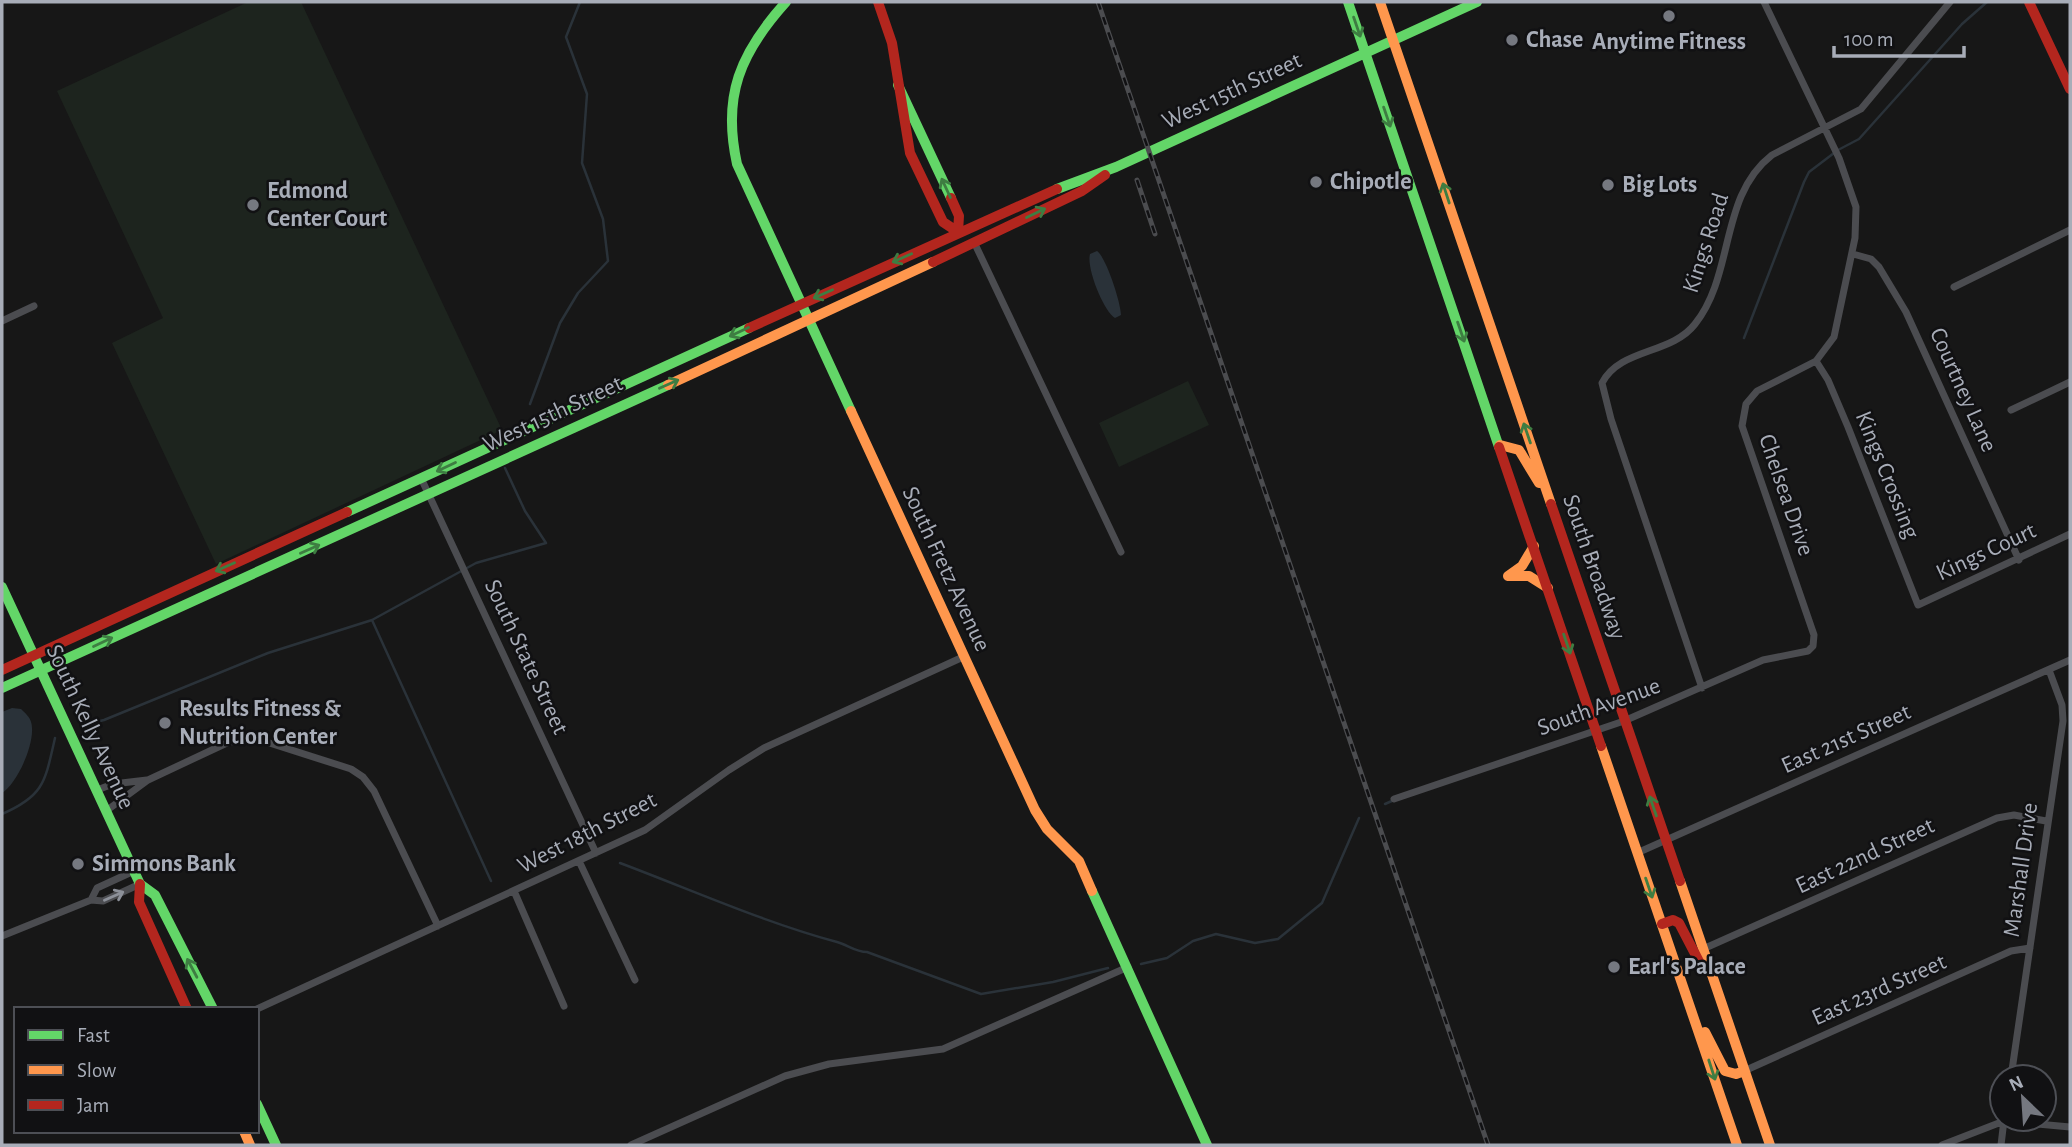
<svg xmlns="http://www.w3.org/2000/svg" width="2072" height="1147" viewBox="0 0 2072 1147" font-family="'Alegreya Sans',sans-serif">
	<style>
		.pitch { fill: #1d241e }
		.water { fill: #2a3239 }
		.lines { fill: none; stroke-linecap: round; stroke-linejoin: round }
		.stream { stroke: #2a3239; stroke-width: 2.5 }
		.street { stroke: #4b4c50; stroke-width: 7 }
		.fast { stroke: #63d668; stroke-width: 10 }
		.slow { stroke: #ff974d; stroke-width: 10 }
		.jam { stroke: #b3261e; stroke-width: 10 }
		.rail-casing { stroke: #4b4c4f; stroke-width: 5 }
		.rail { stroke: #111113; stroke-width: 2.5; stroke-dasharray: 8; stroke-linecap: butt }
		.oneway { stroke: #3e7d42 }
		.oneway2 { stroke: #8c9099 }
		.poi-dot { fill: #757880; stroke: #111113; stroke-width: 2.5 }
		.labels { text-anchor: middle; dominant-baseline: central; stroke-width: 5; stroke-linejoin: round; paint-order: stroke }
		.poi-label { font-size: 24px; font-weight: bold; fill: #a8adb8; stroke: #111113; text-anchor: start }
		.street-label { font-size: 24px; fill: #a8adb8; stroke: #111113 }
	</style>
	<rect width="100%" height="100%" fill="#171717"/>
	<path class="pitch" d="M248 2H301L502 430 216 564 112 343 163 318 57 91Z
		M1188 381 1209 425 1119 467 1099 423Z"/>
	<path class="water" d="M1097 251C1106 257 1121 303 1121 315L1115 318C1104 312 1086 268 1090 254Z
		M12 708 21 709C25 713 30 717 31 722 37 741 17 784 2 793V712Z"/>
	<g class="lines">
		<path class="stream" d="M1744 338 1804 182 1809 172 1838 150 1859 139 1962 24 1987 2
			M530 404 560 323 578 293 608 261 603 219 582 163 587 94 566 37 580 2
			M372 620 491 881
			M84 725 104 720 268 653 372 620 476 563 546 543 525 511 505 468
			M1385 804 1394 800
			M2 814C44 796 45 782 55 738
			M620 863C692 890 763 922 837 942 848 945 855 952 867 952L981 994 1053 982 1108 968
			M1141 964 1167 958 1193 941 1216 934 1255 943 1278 939 1322 903 1359 818"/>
		<path class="street" d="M974 242 1121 552
			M1853 254 1871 259 1879 267 1906 312 2019 560
			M1954 287 2070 230
			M2 321 34 306
			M1816 361 1828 380 1848 427 1918 605 2070 534
			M2011 410 2070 382
			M421 478 596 853
			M1702 688 1611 419 1602 383C1620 348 1671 355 1695 324 1735 274 1719 196 1772 155L1861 109 1950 2
			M97 790 113 784 147 780
			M1394 799 1624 721 1763 660 1808 651 1813 646 1814 635 1742 426 1746 404 1757 391 1816 361 1834 337 1855 238 1856 207 1839 158 1764 2
			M106 811 148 780 229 742 257 739 351 769 363 777 374 791 438 926
			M1637 853 2070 660
			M579 861 635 980
			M134 871 97 888 91 900 103 901 140 884
			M514 891 564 1006
			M2 936 91 900
			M1703 949 1997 818 2014 815 2046 821
			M257 1009 645 830 729 770 764 748 963 657
			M1744 1071 2011 951 2030 948
			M2011 1077 2063 721 2062 705 2049 670
			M631 1145 785 1076 829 1064 943 1049 1128 967
			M1942 1145 2004 1121 2070 1127
			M2001 1145 2004 1120"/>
		<path class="fast" d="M786 2C740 53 722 96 737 164L851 411
			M1348 2 1499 447
			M898 85 951 198
			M1057 189 1116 167 1477 2
			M347 512 749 328
			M2 587 140 884 155 895 213 1009
			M2 688 668 385
			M1092 891 1207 1145
			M257 1104 276 1145"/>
		<path class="slow" d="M1380 2 1551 504
			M668 385 933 262
			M851 411 1035 810 1047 829 1079 861 1092 891
			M1500 445 1519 450 1539 483
			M1508 576H1529L1548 588
			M1508 576 1522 566 1534 546
			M1601 746 1737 1145
			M1680 881 1770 1145
			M1705 1032 1725 1071 1736 1074 1744 1071
			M244 1131 250 1145"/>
		<path class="jam" d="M878 2 892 43 910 153 943 222 958 232 959 216 951 198
			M2029 2 2070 89
			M933 262 1082 191 1105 175
			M749 328 1057 189
			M1499 447 1601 746
			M1551 504 1680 881
			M2 670 347 512
			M140 884 139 902 187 1009
			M1662 924 1673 920 1679 923 1704 971"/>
		<defs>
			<path id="rail" d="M1098 2 1488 1145
				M1137 180 1155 234"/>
		</defs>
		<use href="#rail" class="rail-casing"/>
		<use href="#rail" class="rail"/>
	</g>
	<defs><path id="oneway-shaft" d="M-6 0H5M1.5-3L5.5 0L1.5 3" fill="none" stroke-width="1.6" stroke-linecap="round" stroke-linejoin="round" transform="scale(1.75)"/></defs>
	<g class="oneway">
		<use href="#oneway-shaft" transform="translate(1357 27) rotate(71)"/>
		<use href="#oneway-shaft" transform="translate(1387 117) rotate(71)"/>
		<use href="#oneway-shaft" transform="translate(946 188) rotate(-115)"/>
		<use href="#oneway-shaft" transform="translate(1446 193) rotate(-108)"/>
		<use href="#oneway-shaft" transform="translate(1036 213) rotate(-26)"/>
		<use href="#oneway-shaft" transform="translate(902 258) rotate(156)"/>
		<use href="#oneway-shaft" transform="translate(823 294) rotate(156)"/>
		<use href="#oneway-shaft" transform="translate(739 332) rotate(155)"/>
		<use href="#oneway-shaft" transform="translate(1461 332) rotate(71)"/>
		<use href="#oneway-shaft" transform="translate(669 384) rotate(-24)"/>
		<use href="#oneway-shaft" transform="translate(1527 433) rotate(-109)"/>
		<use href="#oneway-shaft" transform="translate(446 467) rotate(155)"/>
		<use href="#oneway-shaft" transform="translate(310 549) rotate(-24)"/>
		<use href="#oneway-shaft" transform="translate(225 567) rotate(156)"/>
		<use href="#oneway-shaft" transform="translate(103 642) rotate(-25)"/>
		<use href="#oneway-shaft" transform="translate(1567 644) rotate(71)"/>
		<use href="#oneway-shaft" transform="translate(1653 806) rotate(-109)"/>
		<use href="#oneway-shaft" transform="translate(1649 888) rotate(71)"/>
		<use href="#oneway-shaft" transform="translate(192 968) rotate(-118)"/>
		<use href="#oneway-shaft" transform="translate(1712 1070) rotate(72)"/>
	</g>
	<use class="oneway2" href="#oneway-shaft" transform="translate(114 896) rotate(-24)"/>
	<g class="poi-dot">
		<circle cx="1669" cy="16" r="7"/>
		<circle cx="1512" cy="40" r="7"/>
		<circle cx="1316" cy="182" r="7"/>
		<circle cx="1608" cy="185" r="7"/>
		<circle cx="253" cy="205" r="7"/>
		<circle cx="165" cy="723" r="7"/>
		<circle cx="78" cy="864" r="7"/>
		<circle cx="1614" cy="967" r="7"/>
	</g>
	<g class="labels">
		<g class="poi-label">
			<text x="1526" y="40">Chase</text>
			<text x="1669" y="42" text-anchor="middle">Anytime Fitness</text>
			<text x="1330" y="182">Chipotle</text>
			<text x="1622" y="185">Big Lots</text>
			<text x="267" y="191">Edmond<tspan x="267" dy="28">Center Court</tspan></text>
			<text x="179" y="709">Results Fitness &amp;<tspan x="179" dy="28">Nutrition Center</tspan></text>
			<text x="92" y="864">Simmons Bank</text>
			<text x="1628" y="967">Earl's Palace</text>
		</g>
		<g class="street-label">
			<text transform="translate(1232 91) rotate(-25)">West 15th Street</text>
			<text transform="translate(1706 243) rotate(-72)">Kings Road</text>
			<text transform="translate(1963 390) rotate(66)">Courtney Lane</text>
			<text transform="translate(553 414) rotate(-25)">West 15th Street</text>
			<text transform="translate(1887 475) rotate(68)">Kings Crossing</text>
			<text transform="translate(1786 495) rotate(71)">Chelsea Drive</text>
			<text transform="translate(1986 552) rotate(-25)">Kings Court</text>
			<text transform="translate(1594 567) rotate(71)">South Broadway</text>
			<text transform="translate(946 569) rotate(65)">South Fretz Avenue</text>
			<text transform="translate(526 657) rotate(65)">South State Street</text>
			<text transform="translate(1599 707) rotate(-20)">South Avenue</text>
			<text transform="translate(90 727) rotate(65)">South Kelly Avenue</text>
			<text transform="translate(1846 739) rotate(-24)">East 21st Street</text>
			<text transform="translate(587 833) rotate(-27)">West 18th Street</text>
			<text transform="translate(1865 856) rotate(-25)">East 22nd Street</text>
			<text transform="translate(2021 870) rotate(-82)">Marshall Drive</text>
			<text transform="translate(1879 990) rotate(-24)">East 23rd Street</text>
		</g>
	</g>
	<rect width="2072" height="1147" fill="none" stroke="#a8adb8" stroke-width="7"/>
	<rect x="14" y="1007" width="245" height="126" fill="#111113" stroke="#4d4f55" stroke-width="2"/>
	<rect x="28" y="1030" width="35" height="10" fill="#63d668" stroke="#4d4f55" stroke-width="2"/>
	<text x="77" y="1042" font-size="21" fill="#a8adb8">Fast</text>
	<rect x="28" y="1065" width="35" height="10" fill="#ff974d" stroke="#4d4f55" stroke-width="2"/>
	<text x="77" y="1077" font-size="21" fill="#a8adb8">Slow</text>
	<rect x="28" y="1100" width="35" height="10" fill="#b3261e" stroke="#4d4f55" stroke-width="2"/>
	<text x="77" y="1112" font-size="21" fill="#a8adb8">Jam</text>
	<g transform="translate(2023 1098) rotate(335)"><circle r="33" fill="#111113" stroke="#4d4f55" stroke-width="2"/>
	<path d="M0-5L12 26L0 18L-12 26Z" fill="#757880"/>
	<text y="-10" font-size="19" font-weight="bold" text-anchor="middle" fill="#a8adb8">N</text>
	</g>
	<path d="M1834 46v10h130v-10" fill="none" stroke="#a8adb8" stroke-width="3.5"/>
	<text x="1844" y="46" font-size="21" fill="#a8adb8" stroke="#111113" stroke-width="5" paint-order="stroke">100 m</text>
</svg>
